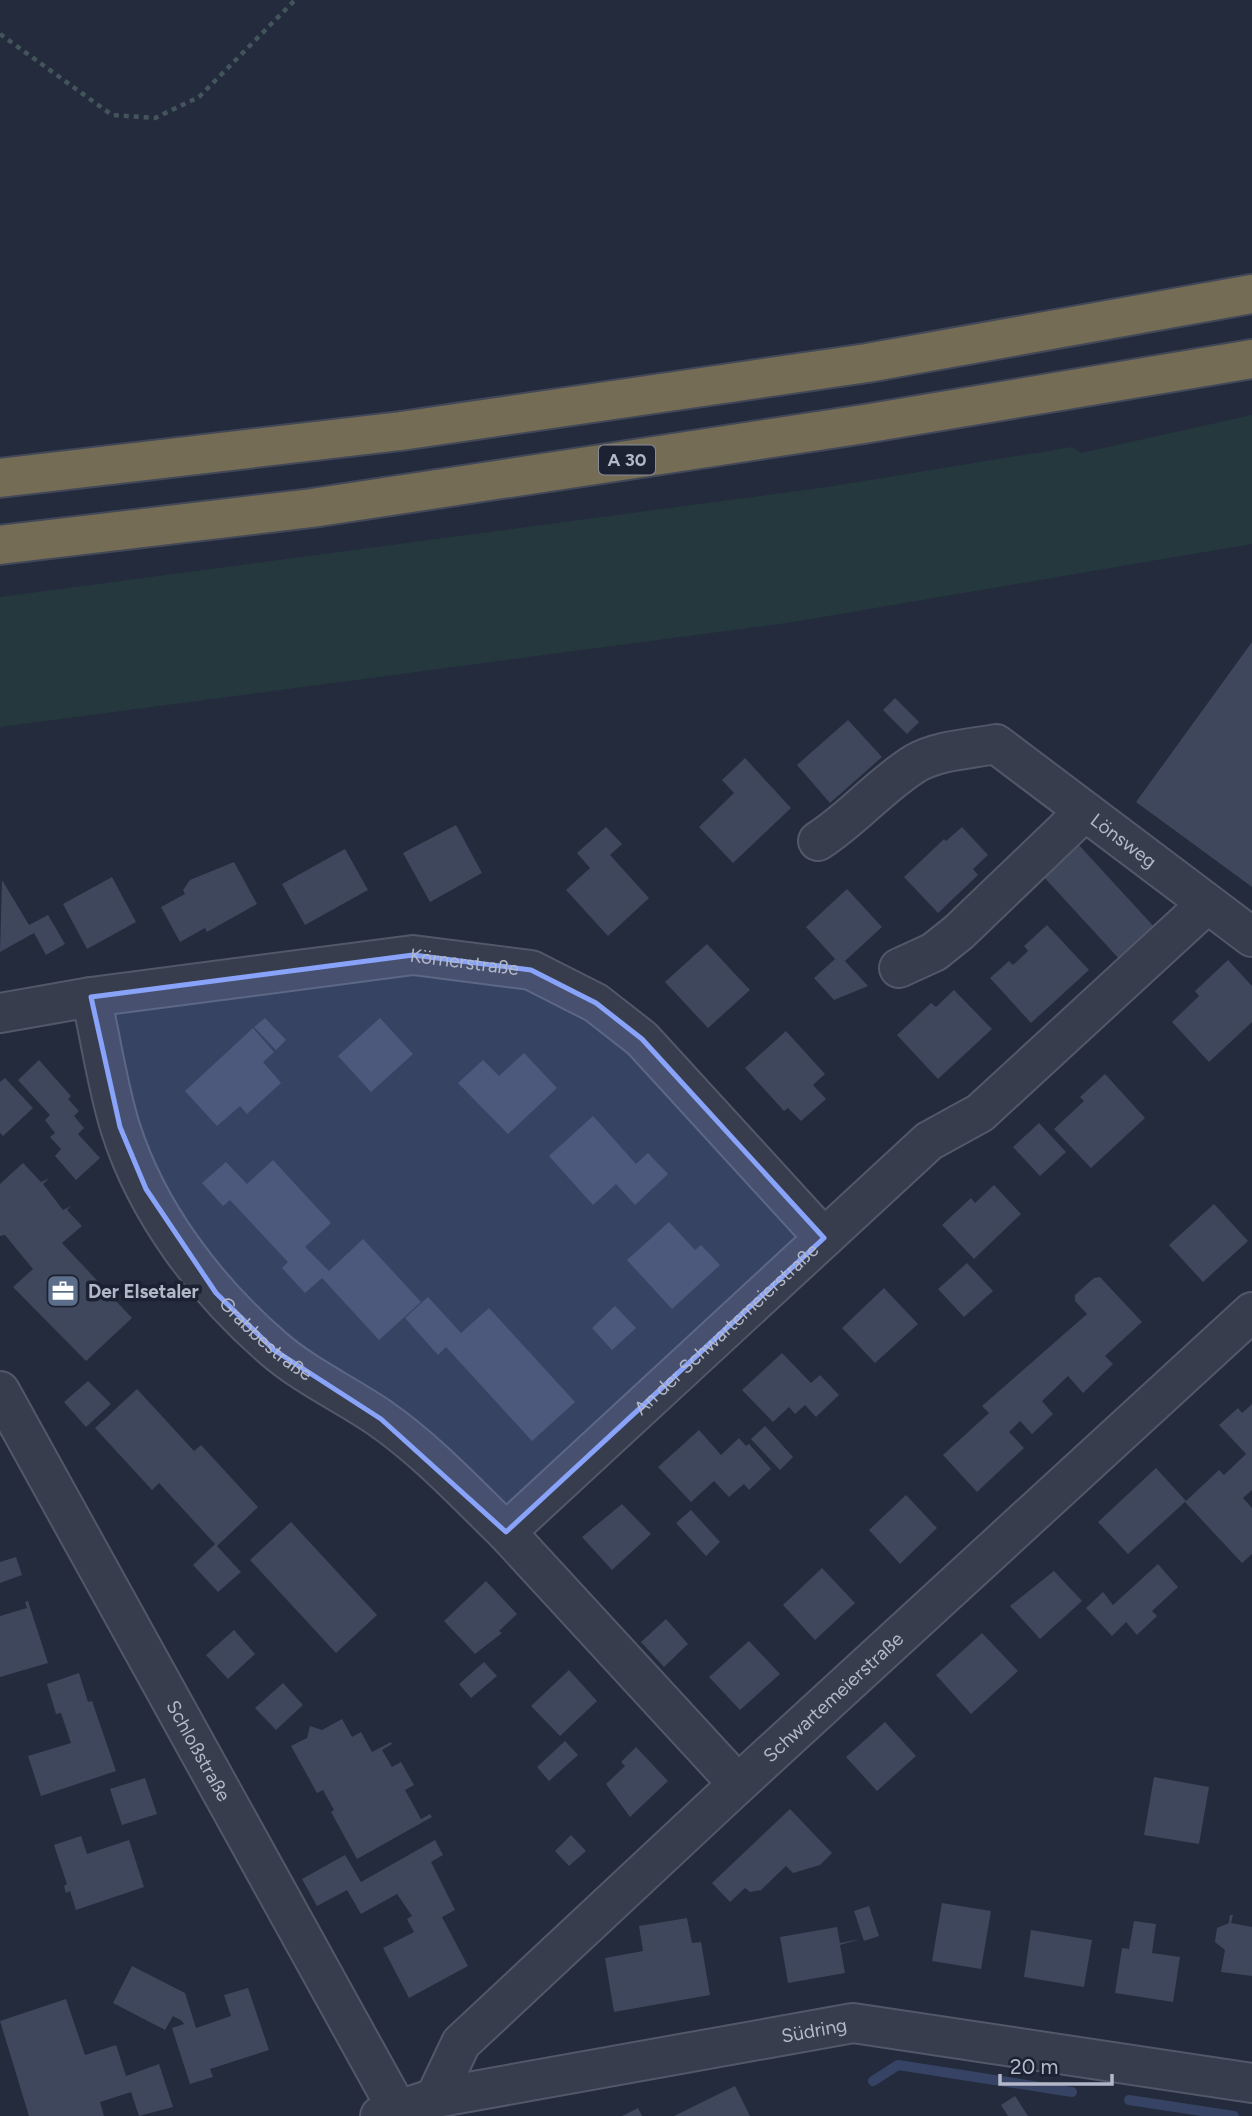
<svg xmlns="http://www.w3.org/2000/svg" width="1252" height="2116" viewBox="0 0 1252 2116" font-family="Figtree,sans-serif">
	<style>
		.green { fill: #25383e }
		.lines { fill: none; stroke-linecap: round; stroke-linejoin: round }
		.stream { stroke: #374364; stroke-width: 10 }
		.building { fill: #3f475d }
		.minor-casing { stroke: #525868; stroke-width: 42 }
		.highway-casing { stroke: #424858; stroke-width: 42 }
		.path { stroke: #43555b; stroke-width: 4.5; stroke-dasharray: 5 5; stroke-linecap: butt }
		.minor { stroke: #373d4d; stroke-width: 38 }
		.highway { stroke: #746c54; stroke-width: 38 }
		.marked { fill: #88a3f9; fill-opacity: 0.2; stroke: #88a3f9; stroke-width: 5; stroke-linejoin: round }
		.labels { text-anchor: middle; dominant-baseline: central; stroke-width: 7; stroke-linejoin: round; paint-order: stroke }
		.shield { fill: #1c2232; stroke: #868b9c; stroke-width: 2 }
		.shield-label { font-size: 18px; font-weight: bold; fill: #b3b8c9 }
		.street-label { font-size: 19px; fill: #b3b8c9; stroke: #1c2232 }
		.poi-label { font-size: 19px; font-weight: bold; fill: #b3b8c9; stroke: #1c2232; text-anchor: start }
	</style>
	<rect width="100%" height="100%" fill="#232b3d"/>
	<path class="green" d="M1252 415V544L787 623 0 727V597L827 487 1072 447 1081 453Z"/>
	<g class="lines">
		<path class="stream" d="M873 2081 898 2065 1072 2092
			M1129 2100 1234 2116"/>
	</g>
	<path class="building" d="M1252 642V887L1136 802Z
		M895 698 919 722 907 734 883 710Z
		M848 720 882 757 830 803 797 765Z
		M745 758 791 808 733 863 699 827 734 793 722 780Z
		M456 825 482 873 430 902 403 853Z
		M606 827 622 844 610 855 649 898 608 936 566 890 590 868 577 853Z
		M962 827 988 855 973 869 978 875 938 913 904 877 944 839 946 841Z
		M1077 843 1157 930 1122 962 1042 875Z
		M345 849 368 890 305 925 282 884Z
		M234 862 257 904 207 932 205 928 180 942 161 907 185 894 183 890 190 880Z
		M112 877 136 922 87 949 63 904Z
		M2 880 29 925 48 915 65 944 46 955 34 933 0 952Z
		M847 889 882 927 845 961 868 986 834 1000 814 978 835 959 806 927Z
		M1047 925 1089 970 1031 1023 990 978 1009 961 1013 965 1028 951 1024 946Z
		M707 944 750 990 708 1028 665 982Z
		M1228 960 1252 986V1022L1209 1062 1172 1022 1199 996 1195 991Z
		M954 990 992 1029 938 1079 897 1035 931 1003 936 1007Z
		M265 1018 286 1040 276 1050 254 1027Z
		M380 1018 413 1054 371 1092 338 1056Z
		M253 1028 274 1052 263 1062 281 1083 247 1114 240 1106 217 1126 185 1091Z
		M786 1031 825 1074 813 1085 826 1099 801 1121 788 1108 784 1111 745 1068Z
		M524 1053 557 1088 508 1134 458 1083 483 1060 499 1076Z
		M39 1060 71 1096 68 1099 79 1111 74 1116 84 1128 78 1134 100 1158 76 1180 55 1156 61 1149 50 1137 55 1133 45 1120 50 1115 18 1080Z
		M1105 1074 1145 1118 1091 1168 1054 1129 1084 1101 1080 1097Z
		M5 1078 33 1108 3 1136 0 1133V1082Z
		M593 1116 636 1164 648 1153 668 1174 635 1205 616 1184 593 1205 549 1156Z
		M1039 1123 1066 1152 1040 1176 1013 1147Z
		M273 1160 331 1223 305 1247 329 1271 363 1239 421 1302 379 1340 322 1278 305 1293 282 1268 288 1262 230 1200 223 1206 202 1183 226 1162 247 1184Z
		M23 1163 41 1182 49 1178 43 1184 63 1210 71 1206 67 1210 82 1226 62 1243 132 1318 86 1361 13 1287 33 1269 5 1235 0 1236V1184Z
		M994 1185 1021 1214 974 1259 942 1225 971 1198 975 1203Z
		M1214 1204 1248 1241 1203 1282 1169 1245Z
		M669 1222 695 1250 701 1245 720 1265 672 1309 627 1260Z
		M967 1263 993 1291 964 1317 938 1289Z
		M1100 1277 1142 1322 1105 1356 1113 1364 1083 1393 1068 1376 1042 1401 1053 1414 1032 1434 1020 1421 1009 1432 1024 1448 977 1492 943 1455 989 1413 982 1406 1087 1314 1075 1301V1295L1094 1278Z
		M884 1288 918 1324 875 1363 842 1328Z
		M428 1297 461 1333 489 1308 575 1402 532 1441 446 1347 438 1355 405 1318Z
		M615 1306 636 1328 612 1350 592 1328Z
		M782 1353 811 1383 820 1375 839 1395 816 1417 805 1405 795 1414 789 1407 773 1422 742 1390Z
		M88 1381 111 1404 86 1427 64 1402Z
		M137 1389 194 1451 201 1445 258 1507 217 1546 241 1572 218 1592 193 1565 215 1544 159 1483 152 1490 95 1428Z
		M1252 1404V1490L1243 1498 1252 1508V1554L1242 1563 1185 1502 1219 1470 1224 1475 1246 1454 1219 1425 1238 1408 1242 1413Z
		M765 1426 793 1457 780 1470 751 1439Z
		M699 1430 721 1455 739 1438 746 1446 749 1444 771 1469 749 1490 744 1484 729 1497 714 1481 691 1502 658 1467Z
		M1156 1468 1186 1501 1128 1554 1098 1522Z
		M906 1495 937 1528 900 1564 869 1530Z
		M622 1504 651 1534 612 1570 582 1537Z
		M691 1510 720 1542 706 1556 676 1523Z
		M291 1522 377 1615 336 1653 250 1560Z
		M16 1557 22 1575 0 1583V1562Z
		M1158 1564 1178 1587 1152 1611 1157 1616 1137 1635 1126 1622 1112 1636 1086 1608 1103 1592 1113 1605Z
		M822 1568 855 1603 815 1640 783 1605Z
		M1054 1571 1082 1601 1040 1639 1010 1606Z
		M486 1581 517 1614 499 1631 502 1633 475 1654 444 1621Z
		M28 1601 48 1663 0 1677V1616L27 1608 25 1602Z
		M666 1619 688 1644 664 1667 641 1642Z
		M234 1630 255 1654 228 1679 206 1655Z
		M982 1633 1018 1671 971 1714 936 1675Z
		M749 1641 780 1674 740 1710 709 1677Z
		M484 1662 497 1676 471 1698 459 1684Z
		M569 1670 597 1701 560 1736 531 1706Z
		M79 1673 88 1702 92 1701 116 1771 41 1796 28 1756 71 1743 61 1713 56 1714 47 1684Z
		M283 1683 303 1705 276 1730 255 1708Z
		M342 1719 352 1737 361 1732 372 1752 391 1742 392 1744 382 1750 392 1767 401 1762 414 1785 405 1790 421 1819 430 1814 432 1817 357 1859 331 1812 334 1810 323 1790 317 1793 291 1746 307 1738 310 1726 322 1730Z
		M885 1722 916 1756 877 1791 846 1757Z
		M565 1741 578 1755 549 1781 537 1767Z
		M636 1747 668 1781 630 1817 606 1784 625 1766 621 1762Z
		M1154 1777 1209 1787 1199 1844 1144 1835Z
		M145 1778 157 1814 122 1825 110 1789Z
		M790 1809 832 1853 820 1865 793 1873 786 1866 761 1890 750 1892 745 1888 730 1902 712 1883Z
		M571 1835 586 1851 569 1866 555 1851Z
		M81 1836 87 1854 129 1840 144 1887 76 1910 70 1891 66 1893 64 1886 67 1884 54 1845Z
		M435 1840 443 1855 431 1862 455 1910 442 1917 468 1966 409 1998 383 1948 414 1932 407 1919 412 1916 397 1894 361 1914 347 1890 317 1906 302 1879 345 1855 361 1882Z
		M942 1903 991 1911 981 1969 932 1961Z
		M869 1906 879 1936 864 1941 854 1911Z
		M1230 1915H1233L1231 1923 1252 1927V1976L1221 1972 1225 1950 1215 1942 1217 1928 1229 1923Z
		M687 1918 692 1943 701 1942 710 1995 614 2012 605 1958 643 1951 639 1926Z
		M1134 1921 1156 1924 1152 1953 1180 1957 1173 2002 1115 1993 1122 1948 1129 1949Z
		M837 1927 840 1943 860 1939 840 1945 845 1973 788 1983 780 1937Z
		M1031 1930 1092 1940 1084 1987 1024 1977Z
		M132 1966 185 1993 196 2028 231 2016 224 1995 248 1988 269 2050 210 2069 213 2077 190 2084 172 2028 184 2024 182 2021 173 2016 165 2030 113 2003Z
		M66 1999 85 2055 116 2045 126 2076 159 2064 173 2107 139 2116 131 2092 100 2102 104 2116H29L0 2021Z
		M735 2086 750 2116H674Z
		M1015 2096 1028 2116H1008L1001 2105Z
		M638 2108 642 2116H622Z"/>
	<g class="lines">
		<defs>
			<g id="minor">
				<path id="s1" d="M818 841C853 819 880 785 916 763 939 750 970 749 996 744L1252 937"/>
				<path d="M899 968 934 952 959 932 1084 812"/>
				<path id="s2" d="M91 997C101 1040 107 1085 120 1127 147 1213 206 1290 273 1348 305 1376 345 1394 380 1418 426 1450 466 1493 506 1532"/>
				<path id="s3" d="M0 1013 91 997 413 955 531 970 596 1003 642 1039 824 1238"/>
				<path id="s4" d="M0 1391 401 2116"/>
				<path id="s5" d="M738 1784 506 1532 929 1141 980 1113 1207 904"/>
				<path id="s6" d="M435 2098 461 2043 738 1784 1252 1312"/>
				<path id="s7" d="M380 2116 435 2098 853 2023 1252 2083"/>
			</g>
			<path id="highway" d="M0 478 401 431 867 363 1252 294
				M0 545 312 508 864 424 1252 359"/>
		</defs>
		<use href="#minor" class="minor-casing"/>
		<use href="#highway" class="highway-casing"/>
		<path class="path" d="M0 34 112 115 155 118 199 97 295 0"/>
		<use href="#minor" class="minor"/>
		<use href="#highway" class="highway"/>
	</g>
	<path class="marked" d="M413 955 531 970 596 1003 642 1039 824 1238 506 1532 381 1419 274 1350 216 1293 146 1189 120 1127 91 997Z"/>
	<defs>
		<symbol id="office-square" viewBox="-11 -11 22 22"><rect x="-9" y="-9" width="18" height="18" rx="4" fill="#5c6f8a" stroke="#1c2232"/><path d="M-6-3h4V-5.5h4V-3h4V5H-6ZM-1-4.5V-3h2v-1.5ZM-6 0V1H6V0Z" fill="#fff"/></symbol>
	</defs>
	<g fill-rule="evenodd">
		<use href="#office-square" x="44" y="1272" width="38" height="38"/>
	</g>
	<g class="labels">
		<rect class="shield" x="599" y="445.5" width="56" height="29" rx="5"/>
		<g class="shield-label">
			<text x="627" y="460">A 30</text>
		</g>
		<g class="street-label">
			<text stroke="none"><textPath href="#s1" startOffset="368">Lönsweg</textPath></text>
			<text stroke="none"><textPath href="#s3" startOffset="469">Körnerstraße</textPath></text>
			<text stroke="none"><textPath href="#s5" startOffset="642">An der Schwartemeierstraße</textPath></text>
			<text stroke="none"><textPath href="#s2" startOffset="394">Grabbestraße</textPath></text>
			<text stroke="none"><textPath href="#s6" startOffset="569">Schwartemeierstraße</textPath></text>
			<text stroke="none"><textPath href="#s4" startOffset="411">Schloßstraße</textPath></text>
			<text stroke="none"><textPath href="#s7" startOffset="443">Südring</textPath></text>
		</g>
		<g class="poi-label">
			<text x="88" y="1291">Der Elsetaler</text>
		</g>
	</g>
	<path d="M1000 2074v10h112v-10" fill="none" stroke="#b3b8c9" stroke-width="3.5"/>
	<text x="1010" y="2074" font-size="21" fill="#b3b8c9" stroke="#1c2232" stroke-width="5" paint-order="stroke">20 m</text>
</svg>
